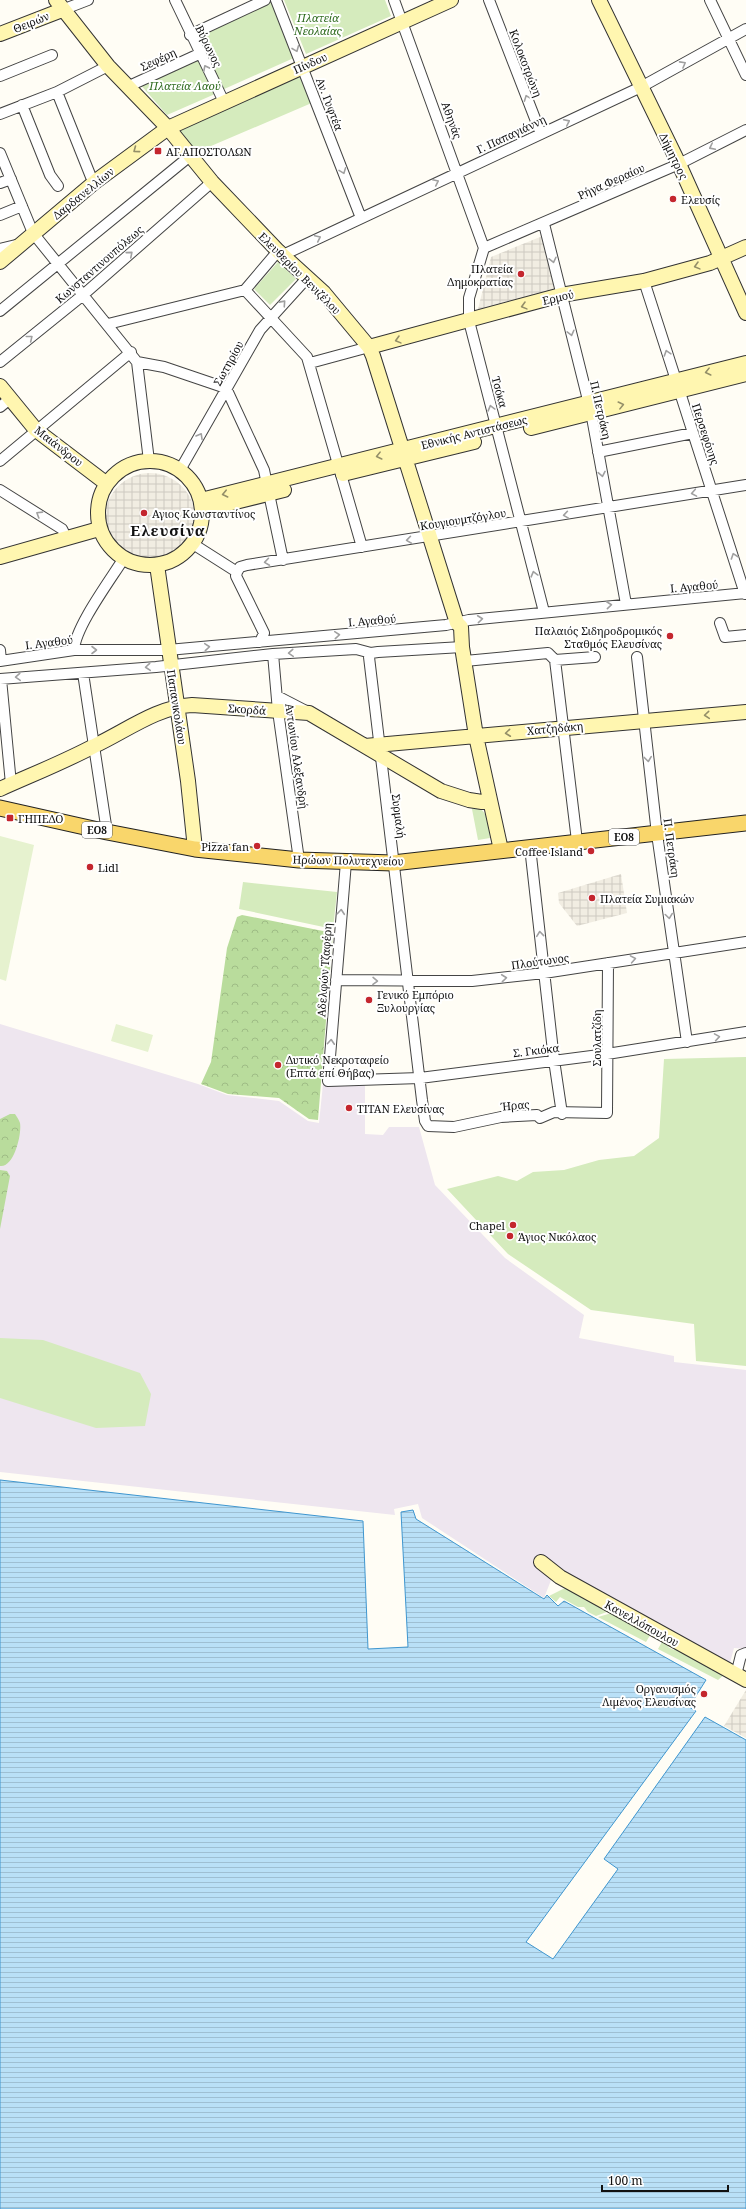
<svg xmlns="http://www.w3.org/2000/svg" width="746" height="2209" viewBox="0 0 746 2209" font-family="'Noto Serif',serif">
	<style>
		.industrial { fill: #eee6ef }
		.green { fill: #d5ebbd }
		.forest { fill: url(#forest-crowns) }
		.pitch { fill: #e6f2cf }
		.plaza { fill: url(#plaza-grid) }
		.water { fill: url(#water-rules); stroke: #3f96cf }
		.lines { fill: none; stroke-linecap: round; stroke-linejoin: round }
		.street-casing { stroke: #444; stroke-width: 12 }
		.secondary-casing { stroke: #333; stroke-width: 16 }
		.primary-casing { stroke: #222; stroke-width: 17 }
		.street { stroke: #fff; stroke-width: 10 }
		.secondary { stroke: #fff6b0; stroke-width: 14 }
		.primary { stroke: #f9d66b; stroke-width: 15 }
		.oneway { stroke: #a0a0a0 }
		.oneway2 { stroke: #948f68 }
		.poi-dot { fill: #c4262e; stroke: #fff; stroke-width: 1.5 }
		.labels { text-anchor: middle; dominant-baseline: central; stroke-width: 4; stroke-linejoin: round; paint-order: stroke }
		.shield { fill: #fff; stroke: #585858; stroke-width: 1 }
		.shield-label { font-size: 10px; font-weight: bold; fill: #111 }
		.park-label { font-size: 11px; font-style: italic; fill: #2f6b1f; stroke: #fff }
		.street-label { font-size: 11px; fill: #111; stroke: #fff }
		.poi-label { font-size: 11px; fill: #111; stroke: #fff; text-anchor: start }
		.district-label { font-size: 15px; font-weight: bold; letter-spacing: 1px; fill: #111; stroke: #fff }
	</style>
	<defs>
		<pattern id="forest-crowns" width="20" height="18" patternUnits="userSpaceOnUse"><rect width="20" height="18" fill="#b9dc9c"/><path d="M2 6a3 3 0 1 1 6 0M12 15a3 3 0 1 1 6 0" fill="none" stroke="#9ebc85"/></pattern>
		<pattern id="plaza-grid" width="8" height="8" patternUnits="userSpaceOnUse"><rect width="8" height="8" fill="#f1ede2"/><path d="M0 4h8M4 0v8" fill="none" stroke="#cecac1"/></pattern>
		<pattern id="water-rules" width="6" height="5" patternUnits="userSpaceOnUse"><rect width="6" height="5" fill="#b9e0f7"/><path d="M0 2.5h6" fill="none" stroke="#9ebfd3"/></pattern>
	</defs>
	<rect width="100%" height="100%" fill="#fffdf5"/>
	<path class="industrial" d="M0 1024 198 1084 227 1095 279 1101 308 1121 319 1123 323 1084 365 1083V1134L383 1135 389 1127H419L435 1185 505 1258 584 1315 579 1338 674 1356V1362L746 1370V1649L734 1648 730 1663 555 1570 544 1598 422 1518 418 1504 394 1509 395 1515 0 1472Z"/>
	<path class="green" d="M284 0H385L391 16 306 54Z
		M272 2 296 57 222 90 197 33Z
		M198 57 215 94 167 115 139 83Z
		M303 73 314 102 197 152 179 130Z
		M278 262 296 279 270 305 254 289Z
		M471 804C490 812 487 819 490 838L478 840Z
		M243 882 337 892 333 929 239 909Z
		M746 1057V1366L696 1361 694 1324 591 1310 508 1254 447 1189 498 1176 517 1181 533 1172 564 1170 599 1160 634 1156 659 1138 664 1059Z
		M0 1338 43 1340 140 1373 151 1394 145 1426 96 1428 0 1398Z
		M565 1588 612 1610 596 1616 588 1612 584 1607H578L560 1597 556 1602 549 1596Z
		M615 1612 652 1632 646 1642 598 1617Z
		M663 1640 670 1644 668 1647 674 1650 676 1648 726 1673 718 1680 658 1649Z"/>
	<path class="forest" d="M242 915 333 933 318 1120 309 1119 279 1098 228 1094 201 1084 211 1062 227 948 237 917Z
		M10 1114H15C17 1117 19 1120 20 1123 22 1134 14 1168 0 1166V1119Z
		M0 1170 7 1171 10 1176 0 1229Z"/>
	<path class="pitch" d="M0 836 34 845 6 981 0 979Z
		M116 1024 153 1035 148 1052 111 1041Z"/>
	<path class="plaza" d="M545 235 559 292 477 313 491 257Z
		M105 518a45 45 0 1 1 90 0a45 45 0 1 1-90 0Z
		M621 874 627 913 577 926 559 903 558 893Z
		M746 1690V1738L724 1726Z"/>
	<path class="water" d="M0 1480 363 1521 368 1649 408 1647 401 1512 413 1510 416 1519 544 1599 547 1595 558 1606 564 1601 706 1680 689 1707 696 1711 526 1942 553 1959 618 1869 604 1859 705 1717 746 1740V2209H0Z"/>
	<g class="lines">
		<defs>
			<path id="street" d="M175 0 224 102
				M276 0 361 218
				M394 0 484 248
				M489 0 541 134
				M710 0 746 75
				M62 10 88 0
				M190 35 265 0
				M0 76 52 55
				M127 87 199 54
				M57 92 91 177 96 181
				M22 105 50 175 58 186
				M0 114 57 92 108 66
				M0 153 33 233 137 362 149 461
				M0 183 11 179
				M0 215 22 206
				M544 224 591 412 626 604
				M484 248 469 298V321L544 612
				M484 248 679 164 746 130
				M0 249 20 244
				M283 255 641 87 746 29
				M644 281 745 594
				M245 290 278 251
				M0 311 190 156
				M108 324 245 290 307 357 362 547
				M0 362 83 295 212 182
				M137 362 164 367 220 386 227 390 264 470 283 560
				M310 363 369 347
				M0 407 11 398
				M598 452 693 433
				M0 461 131 352
				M180 470 260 330 308 277
				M0 490 62 529 67 539
				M193 544 237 572 240 567 247 565 746 485
				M237 572 236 576 264 633 260 642
				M720 623 725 637 746 635
				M462 647 378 652 371 653 369 657 422 1100 425 1121 428 1126 454 1127 501 1117 537 1115 540 1118 554 1112 607 1113 608 963
				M0 650 1 661
				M74 650C75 627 111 579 124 558
				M273 654 278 711 299 860
				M637 657 657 834 687 1042
				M555 660 577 841
				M0 661 74 650H168L446 625 469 620 746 593
				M465 661 548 653 555 660 595 657
				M83 673 107 832
				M0 679 156 667 273 654 356 649 371 653
				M1 679 11 784
				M277 696 308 712
				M530 847 554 1060 562 1114
				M346 862 328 1081 420 1078 607 1054 746 1032
				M336 980 472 981 544 973 746 942
				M736 1675 741 1655 746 1653"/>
			<path id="secondary" d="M56 0 108 66 168 128 212 182 278 251 324 293 369 347 373 356 457 623 461 627 462 647 476 736 501 850
				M599 0 679 164 746 313
				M0 34 62 10
				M0 262 96 181 168 128 451 0
				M369 347 561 295 644 281 710 263 746 247
				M0 386 36 430 107 484
				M531 428 746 374
				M98 513a52 52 0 1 1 104 0a52 52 0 1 1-104 0Z
				M343 474 474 442
				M201 500 746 363
				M203 510 284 490
				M0 557 99 529
				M157 565 188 781 195 849
				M365 746 746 712
				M0 789C31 775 64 762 94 746 126 731 157 707 192 705L309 713 441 791 469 800 482 802 490 801
				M541 1562 560 1577 746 1680"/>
			<path id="primary" d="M0 808 107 832 195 849 299 860 393 863 746 823"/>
		</defs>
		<use href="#street" class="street-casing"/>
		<use href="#secondary" class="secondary-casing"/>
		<use href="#primary" class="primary-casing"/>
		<use href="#street" class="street"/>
		<use href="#secondary" class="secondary"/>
		<use href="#primary" class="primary"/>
	</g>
	<defs><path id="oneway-chevron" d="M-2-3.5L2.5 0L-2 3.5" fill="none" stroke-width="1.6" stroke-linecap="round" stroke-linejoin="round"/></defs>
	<g class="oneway">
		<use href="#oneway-chevron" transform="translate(296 49) rotate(68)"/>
		<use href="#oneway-chevron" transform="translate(683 64) rotate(-29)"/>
		<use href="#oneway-chevron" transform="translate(206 68) rotate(-117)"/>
		<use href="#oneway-chevron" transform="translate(527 98) rotate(-111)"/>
		<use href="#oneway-chevron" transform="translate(567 122) rotate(-26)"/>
		<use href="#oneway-chevron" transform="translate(712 147) rotate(154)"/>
		<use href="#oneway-chevron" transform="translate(343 171) rotate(69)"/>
		<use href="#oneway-chevron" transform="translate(436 182) rotate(-25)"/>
		<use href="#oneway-chevron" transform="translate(318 238) rotate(-25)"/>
		<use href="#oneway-chevron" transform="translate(130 254) rotate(-41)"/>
		<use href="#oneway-chevron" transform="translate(553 260) rotate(77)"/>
		<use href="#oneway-chevron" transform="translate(283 303) rotate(-48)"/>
		<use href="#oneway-chevron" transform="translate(571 333) rotate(76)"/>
		<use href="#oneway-chevron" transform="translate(30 338) rotate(-39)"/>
		<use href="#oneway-chevron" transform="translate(667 353) rotate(-108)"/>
		<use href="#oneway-chevron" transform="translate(491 408) rotate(-105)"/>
		<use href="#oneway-chevron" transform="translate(200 436) rotate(-60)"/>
		<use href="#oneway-chevron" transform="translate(602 474) rotate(79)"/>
		<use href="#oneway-chevron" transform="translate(694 493) rotate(170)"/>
		<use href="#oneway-chevron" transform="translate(39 514) rotate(-148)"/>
		<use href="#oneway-chevron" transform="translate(566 515) rotate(171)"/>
		<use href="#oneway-chevron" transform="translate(409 540) rotate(172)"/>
		<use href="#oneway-chevron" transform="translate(734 556) rotate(-109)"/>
		<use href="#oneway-chevron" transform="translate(267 562) rotate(172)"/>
		<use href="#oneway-chevron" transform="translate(534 574) rotate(-105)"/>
		<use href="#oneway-chevron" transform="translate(609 605) rotate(-6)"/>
		<use href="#oneway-chevron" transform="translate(480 619) rotate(-6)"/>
		<use href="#oneway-chevron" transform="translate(337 635) rotate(-5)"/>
		<use href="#oneway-chevron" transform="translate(207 647) rotate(-5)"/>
		<use href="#oneway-chevron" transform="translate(94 650)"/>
		<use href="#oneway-chevron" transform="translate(291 653) rotate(176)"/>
		<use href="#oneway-chevron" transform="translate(148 667) rotate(175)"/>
		<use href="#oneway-chevron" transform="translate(18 677) rotate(176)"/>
		<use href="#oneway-chevron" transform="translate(648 759) rotate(83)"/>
		<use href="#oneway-chevron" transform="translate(341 912) rotate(-85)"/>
		<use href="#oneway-chevron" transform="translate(669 916) rotate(82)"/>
		<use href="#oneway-chevron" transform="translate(540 934) rotate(-96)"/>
		<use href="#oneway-chevron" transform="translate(633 959) rotate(-10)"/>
		<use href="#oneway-chevron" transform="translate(504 978) rotate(-6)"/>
		<use href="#oneway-chevron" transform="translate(375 981) rotate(1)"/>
		<use href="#oneway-chevron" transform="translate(717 1037) rotate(-9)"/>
		<use href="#oneway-chevron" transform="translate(331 1042) rotate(-86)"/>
	</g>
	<g class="oneway2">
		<use href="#oneway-chevron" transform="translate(136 150) rotate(143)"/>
		<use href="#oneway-chevron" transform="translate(697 266) rotate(165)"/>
		<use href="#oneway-chevron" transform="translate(524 306) rotate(165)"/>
		<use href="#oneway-chevron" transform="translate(398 340) rotate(165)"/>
		<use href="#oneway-chevron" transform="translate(708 372) rotate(166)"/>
		<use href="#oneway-chevron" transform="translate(621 405) rotate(-14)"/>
		<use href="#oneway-chevron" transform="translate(379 456) rotate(166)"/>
		<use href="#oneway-chevron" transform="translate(225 494) rotate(167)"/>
		<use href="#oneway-chevron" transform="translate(707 715) rotate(175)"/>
		<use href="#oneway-chevron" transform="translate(508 733) rotate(174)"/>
	</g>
	<g class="poi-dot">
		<rect x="154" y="147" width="8" height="8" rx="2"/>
		<circle cx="673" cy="199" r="4"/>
		<circle cx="521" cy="274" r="4"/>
		<circle cx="144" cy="513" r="4"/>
		<circle cx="670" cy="636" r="4"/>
		<rect x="6" y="814" width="8" height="8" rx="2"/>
		<circle cx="257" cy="846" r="4"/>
		<circle cx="591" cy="851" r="4"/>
		<circle cx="90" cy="867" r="4"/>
		<circle cx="592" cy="898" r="4"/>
		<circle cx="369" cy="1000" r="4"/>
		<circle cx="278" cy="1065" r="4"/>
		<circle cx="349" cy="1108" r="4"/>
		<circle cx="513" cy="1225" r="4"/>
		<circle cx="510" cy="1236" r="4"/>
		<circle cx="704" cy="1694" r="4"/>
	</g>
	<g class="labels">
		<g class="shield">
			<rect x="82" y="822" width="30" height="16" rx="3"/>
			<rect x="609" y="829" width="30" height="16" rx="3"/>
		</g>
		<g class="shield-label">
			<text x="97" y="830">ΕΟ8</text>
			<text x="624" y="837">ΕΟ8</text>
		</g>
		<g class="park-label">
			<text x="318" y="17">Πλατεία<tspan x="318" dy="13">Νεολαίας</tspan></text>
			<text x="185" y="85">Πλατεία Λαού</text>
		</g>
		<g class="street-label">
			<text transform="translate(31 22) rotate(-22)">Θειρών</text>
			<text transform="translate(209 46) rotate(64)">Βύρωνος</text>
			<text transform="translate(158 59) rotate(-25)">Σεφέρη</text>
			<text transform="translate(310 63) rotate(-24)">Πίνδου</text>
			<text transform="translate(526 63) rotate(69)">Κολοκοτρώνη</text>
			<text transform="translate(330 104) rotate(69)">Αν. Γυφτέα</text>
			<text transform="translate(452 120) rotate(70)">Αθηνάς</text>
			<text transform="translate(511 134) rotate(-25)">Γ. Παπαγιάννη</text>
			<text transform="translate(674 156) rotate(64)">Δήμητρος</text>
			<text transform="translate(611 181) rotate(-24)">Ρήγα Φεραίου</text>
			<text transform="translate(83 193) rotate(-39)">Δαρδανελλίων</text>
			<text transform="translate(99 264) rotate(-41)">Κωνσταντινουπόλεως</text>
			<text transform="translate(300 273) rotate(45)">Ελευθερίου Βενιζέλου</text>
			<text transform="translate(558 297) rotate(-13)">Ερμού</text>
			<text transform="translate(228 363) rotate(-61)">Σωτηρίου</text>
			<text transform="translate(500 392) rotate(75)">Τσόκα</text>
			<text transform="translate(601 410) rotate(77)">Π. Πετράκη</text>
			<text transform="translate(474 432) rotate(-14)">Εθνικής Αντιστάσεως</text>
			<text transform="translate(706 434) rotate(72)">Περσεφόνης</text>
			<text transform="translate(59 446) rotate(38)">Μαιάνδρου</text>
			<text transform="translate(463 519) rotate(-9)">Κουγιουμτζόγλου</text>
			<text transform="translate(694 586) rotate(-5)">Ι. Αγαθού</text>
			<text transform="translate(372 620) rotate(-5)">Ι. Αγαθού</text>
			<text transform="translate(49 642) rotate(-7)">Ι. Αγαθού</text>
			<text transform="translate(177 707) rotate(81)">Παπανικολάου</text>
			<text transform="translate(247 709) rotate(4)">Σκορδά</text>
			<text transform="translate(555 728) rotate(-5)">Χατζηδάκη</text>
			<text transform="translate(297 756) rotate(82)">Αντωνίου Αλεξανδρή</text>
			<text transform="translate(399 816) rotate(83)">Συρμαλή</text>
			<text transform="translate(672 848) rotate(82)">Π. Πετράκη</text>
			<text transform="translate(348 860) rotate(1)">Ηρώων Πολυτεχνείου</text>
			<text transform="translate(540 961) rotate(-8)">Πλούτωνος</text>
			<text transform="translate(324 970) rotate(-86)">Αδελφών Τζαφέρη</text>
			<text transform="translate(596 1038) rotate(-90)">Σουλατζίδη</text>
			<text transform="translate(536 1050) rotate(-7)">Σ. Γκιόκα</text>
			<text transform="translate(515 1105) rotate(-5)">Ήρας</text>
			<text transform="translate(642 1623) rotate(29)">Κανελλόπουλου</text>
		</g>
		<g class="poi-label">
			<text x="166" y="151">ΑΓ.ΑΠΟΣΤΟΛΩΝ</text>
			<text x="681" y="199">Ελευσίς</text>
			<text x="513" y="268" text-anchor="end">Πλατεία<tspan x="513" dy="13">Δημοκρατίας</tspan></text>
			<text x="152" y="513">Αγιος Κωνσταντίνος</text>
			<text x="662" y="630" text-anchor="end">Παλαιός Σιδηροδρομικός<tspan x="662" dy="13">Σταθμός Ελευσίνας</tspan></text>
			<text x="18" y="818">ΓΗΠΕΔΟ</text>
			<text x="249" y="846" text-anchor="end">Pizza fan</text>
			<text x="583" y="851" text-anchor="end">Coffee Island</text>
			<text x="98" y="867">Lidl</text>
			<text x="600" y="898">Πλατεία Συμιακών</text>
			<text x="377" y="994">Γενικό Εμπόριο<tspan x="377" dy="13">Ξυλουργίας</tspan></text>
			<text x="286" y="1059">Δυτικό Νεκροταφείο<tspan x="286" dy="13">(Επτά επί Θήβας)</tspan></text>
			<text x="357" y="1108">TITAN Ελευσίνας</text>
			<text x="505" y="1225" text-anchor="end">Chapel</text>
			<text x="518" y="1236">Άγιος Νικόλαος</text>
			<text x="696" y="1688" text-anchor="end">Οργανισμός<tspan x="696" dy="13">Λιμένος Ελευσίνας</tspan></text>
		</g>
		<g class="district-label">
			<text x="168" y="530">Ελευσίνα</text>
		</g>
	</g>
	<path d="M602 2185v6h126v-6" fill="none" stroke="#111111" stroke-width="2"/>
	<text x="608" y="2185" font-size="12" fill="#111111" stroke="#ffffff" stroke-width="3" paint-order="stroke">100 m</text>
</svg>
